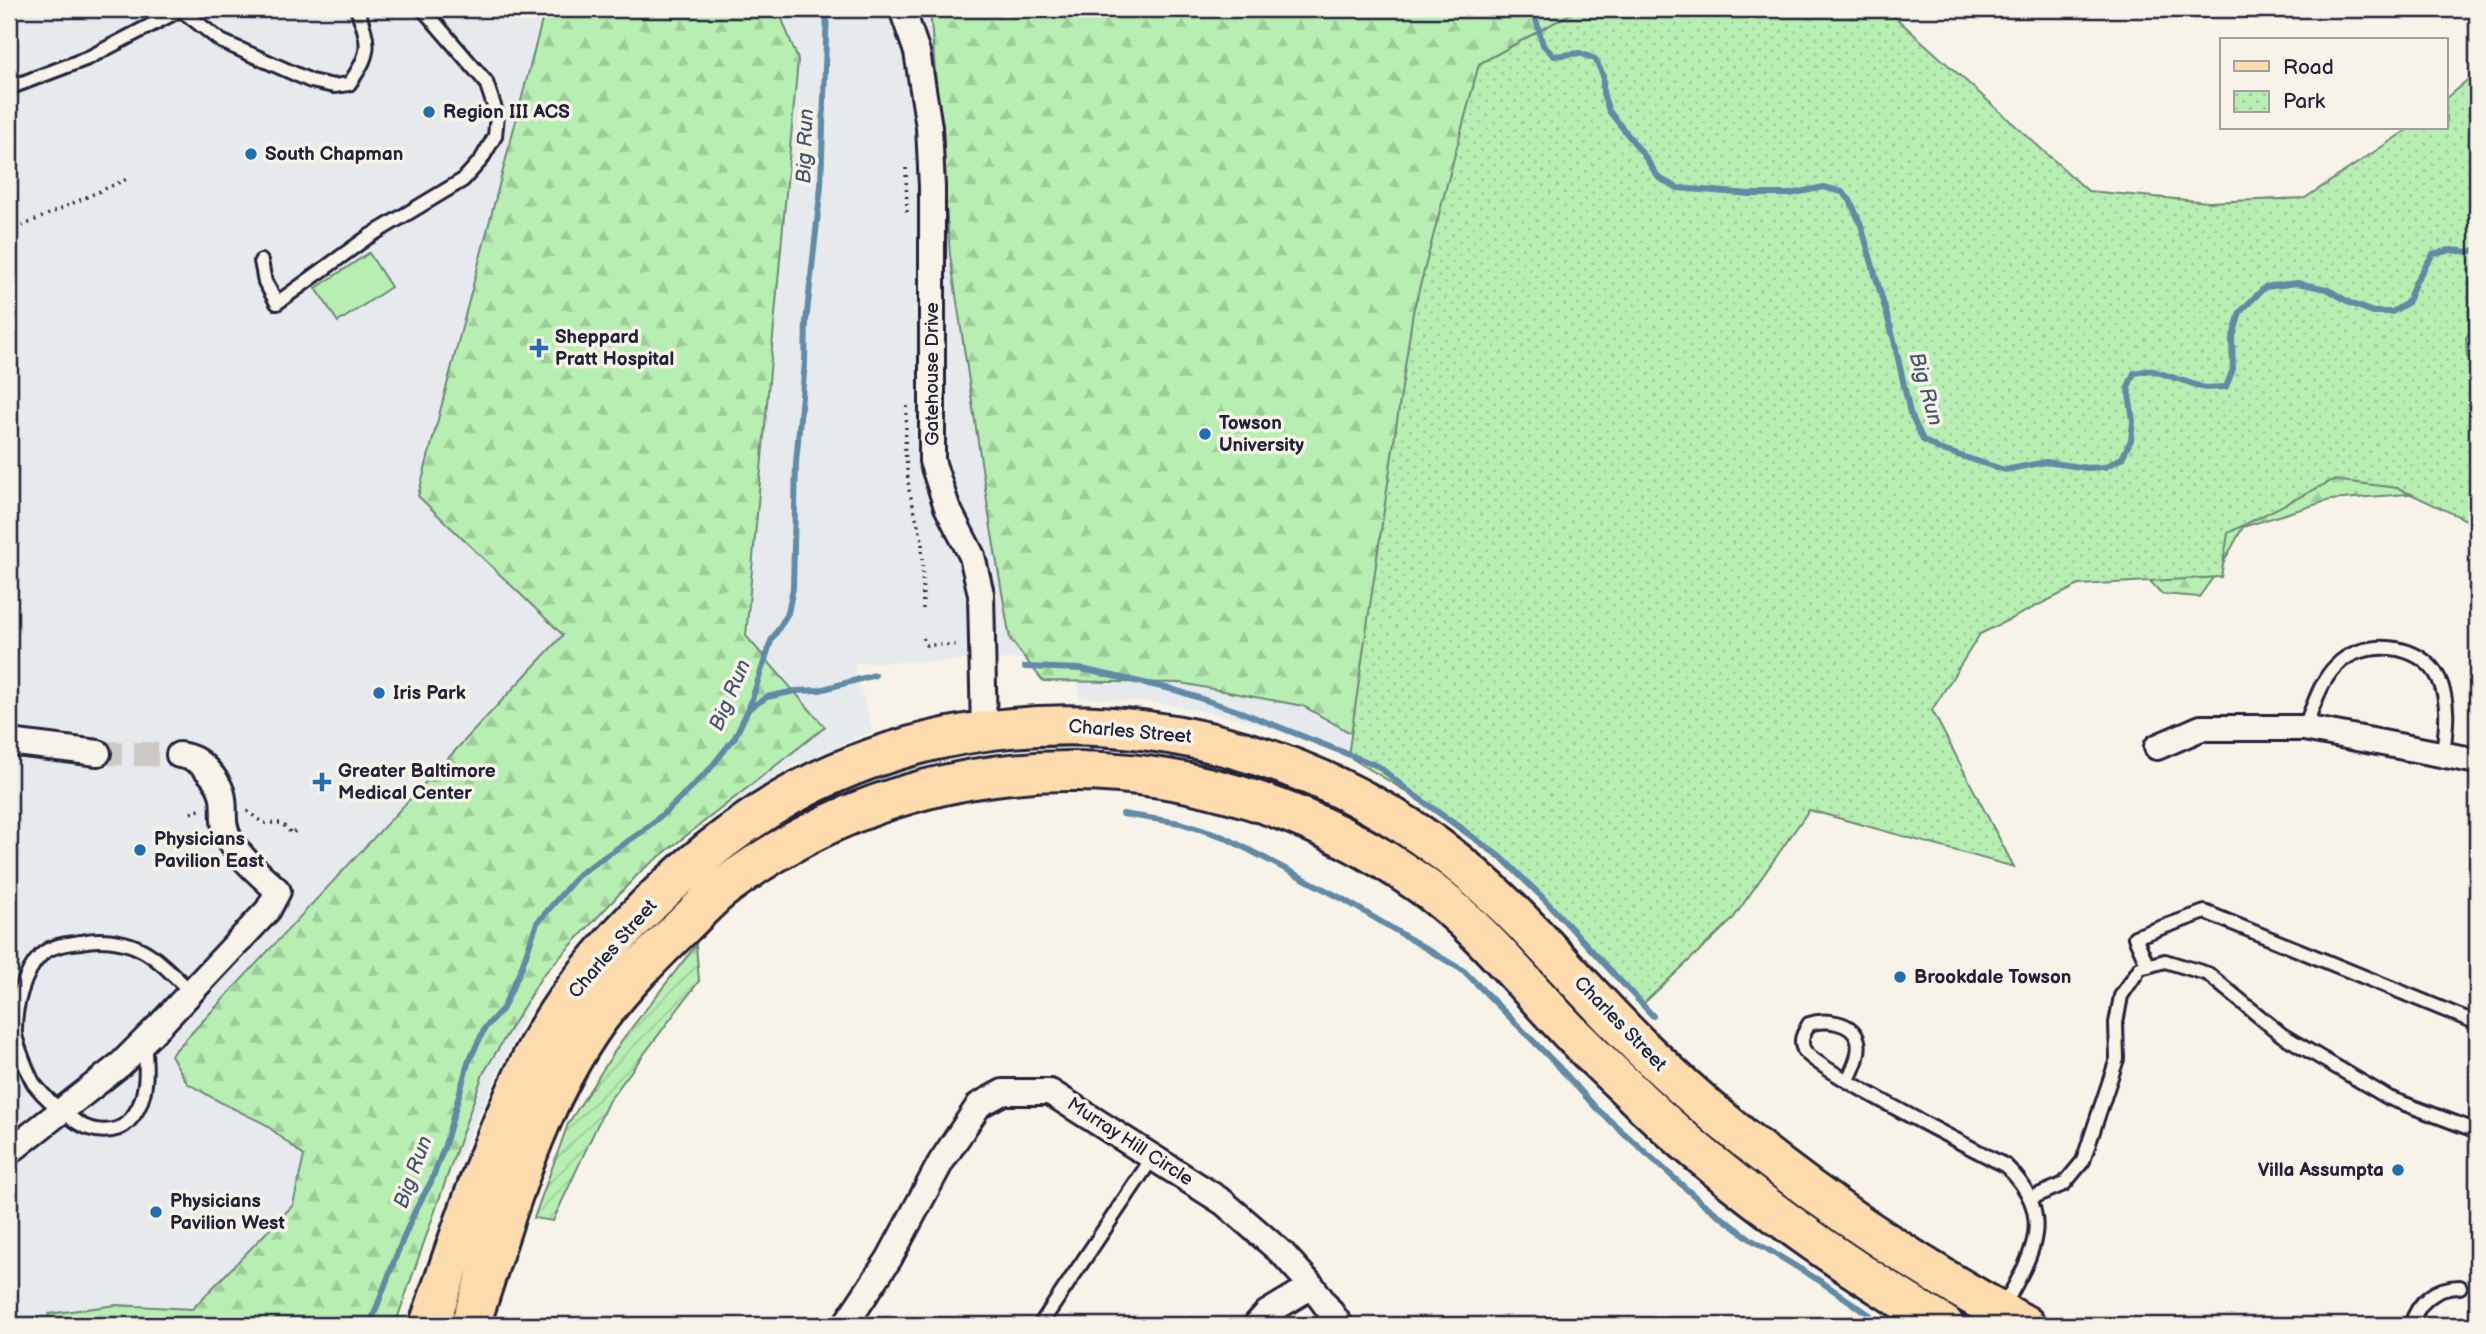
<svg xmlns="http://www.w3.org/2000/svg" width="2486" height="1334" viewBox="0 0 2486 1334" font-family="'Balsamiq Sans',sans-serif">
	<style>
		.built { fill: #e6eaed }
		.forest { fill: url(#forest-firs); stroke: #6c8876; stroke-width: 2 }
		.park { fill: url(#park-dots); stroke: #6c8876; stroke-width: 2 }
		.garden { fill: url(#garden-furrows); stroke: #6c8876; stroke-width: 2 }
		.pitch { fill: #b7eeb1; stroke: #6c8876; stroke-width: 2 }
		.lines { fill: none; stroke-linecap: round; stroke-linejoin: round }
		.stream { stroke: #618aa6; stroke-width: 6 }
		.minor-tunnel { stroke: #ccc9c5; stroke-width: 24; stroke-dasharray: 24 12; stroke-linecap: butt }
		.service-casing { stroke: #22223b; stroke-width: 18 }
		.minor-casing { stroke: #22223b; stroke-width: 30 }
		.primary-casing { stroke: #22223b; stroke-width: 44 }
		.path { stroke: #22223b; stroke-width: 3.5; stroke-dasharray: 2 5; stroke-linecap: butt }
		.service { stroke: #f7f3e8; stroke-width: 12 }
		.minor { stroke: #f7f3e8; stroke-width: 24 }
		.primary { stroke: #fedbac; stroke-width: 38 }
		.poi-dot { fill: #1f6fb2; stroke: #f7f3e8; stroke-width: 2.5 }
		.labels { text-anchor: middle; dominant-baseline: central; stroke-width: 7; stroke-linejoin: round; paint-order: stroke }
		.poi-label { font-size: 19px; font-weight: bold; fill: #22223b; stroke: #f7f3e8; text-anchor: start }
		.street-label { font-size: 19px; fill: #22223b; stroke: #f7f3e8 }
		.water-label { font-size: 21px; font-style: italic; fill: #425670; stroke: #f7f3e8 }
	</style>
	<defs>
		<pattern id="forest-firs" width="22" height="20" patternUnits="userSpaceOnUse" patternTransform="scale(1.75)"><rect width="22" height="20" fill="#b7eeb1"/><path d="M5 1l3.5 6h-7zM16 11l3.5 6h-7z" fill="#9dcc99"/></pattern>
		<pattern id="park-dots" width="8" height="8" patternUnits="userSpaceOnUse" patternTransform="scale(1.75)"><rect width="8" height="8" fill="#b7eeb1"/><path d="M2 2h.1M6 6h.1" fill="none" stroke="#9dcc99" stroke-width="1.8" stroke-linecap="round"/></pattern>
		<pattern id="garden-furrows" width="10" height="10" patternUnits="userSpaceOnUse" patternTransform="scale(1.75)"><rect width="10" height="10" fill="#b7eeb1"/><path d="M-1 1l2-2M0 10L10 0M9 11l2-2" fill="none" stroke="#9dcc99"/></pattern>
	</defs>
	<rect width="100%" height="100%" fill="#f7f3e8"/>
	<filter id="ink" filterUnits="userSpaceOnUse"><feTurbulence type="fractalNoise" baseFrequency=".0143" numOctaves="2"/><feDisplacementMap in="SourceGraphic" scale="14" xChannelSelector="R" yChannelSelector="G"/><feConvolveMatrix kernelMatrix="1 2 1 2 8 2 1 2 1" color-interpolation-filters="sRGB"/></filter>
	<g filter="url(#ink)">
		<path class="built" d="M9 9H1580L1413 309 1348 758 1274 729 1236 718 1159 703 1079 697V664L1022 662V659L853 663 873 731 793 766 666 847 542 976 428 1226 395 1325H9Z"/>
		<path class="forest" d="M545 9H778L798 60 746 636 825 727 641 871 542 976 483 1074 395 1325H46L49 1314 116 1305 192 1309 293 1205 304 1156 265 1124 222 1103 187 1083 171 1055 563 635 418 496Z
			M930 9H1882L2082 193 2200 207 2302 203 2446 128 2477 87V540L2467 513 2420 493 2330 500 2243 527 2222 565 2199 597 2162 594 2145 576 1867 579 1426 776 1303 706 1181 683 1043 681 1010 639 991 528 950 255Z"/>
		<path class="park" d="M1579 9H1886L2088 191 2209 202 2305 198 2410 128H2446V98L2477 72V320L2466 338 2467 357 2477 364V525L2398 488 2333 480 2228 533 2221 577 2079 585 1980 634 1932 710 2014 867 1809 810 1732 920 1643 1004 1572 928 1510 867 1461 825 1348 756 1413 312 1479 64Z"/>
		<path class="garden" d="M696 945 699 981 608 1102 553 1221 534 1218 568 1124 622 1040Z"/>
		<path class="pitch" d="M369 253 391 287 338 322 316 288Z"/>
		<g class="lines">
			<path class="stream" d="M1533 9 1543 45 1554 56 1580 53 1595 59 1603 75V94L1609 111 1643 154 1659 178 1678 188 1750 194H1790L1824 187 1842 192 1850 200 1861 225 1894 340 1910 413 1923 440 1939 449 2005 470 2046 462 2087 468 2105 467 2122 458 2131 440 2133 421 2128 387 2134 373 2151 370 2205 388 2226 387 2233 369 2232 340 2240 312 2265 287 2297 283 2327 289 2352 304 2373 312H2392L2407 303 2416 281 2433 254 2451 250 2469 252 2477 249
				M1025 667 1082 669 1175 690 1241 712 1378 766 1410 792 1503 859 1543 898 1653 1016
				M750 708 767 697 795 691 820 690 875 675
				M1123 814 1180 823 1224 837 1341 898 1464 971 1560 1068 1597 1109 1701 1202 1752 1240 1820 1281 1870 1315
				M370 1325 398 1251 415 1211 431 1182 445 1145 468 1063 485 1028 503 1008 521 969 537 923 579 874 640 833 668 810 709 770 735 737 749 708 771 641 788 613 793 588 796 463 805 362 806 322 821 186 827 9"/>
			<path class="minor-tunnel" d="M98 753 179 755"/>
			<defs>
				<path id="service" d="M180 9 221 41 311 81 334 86 349 84C372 52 370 44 357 9
					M9 88 88 58 180 10
					M261 261 265 282 277 303 368 237 463 180 481 160 495 136 497 115 486 82 423 9
					M2304 728C2313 709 2320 681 2336 666 2362 638 2422 642 2439 679 2450 704 2446 728 2443 754
					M2148 966 2135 937 2205 912 2477 1023
					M144 1042C147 1069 149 1101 128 1122 115 1135 92 1132 78 1123 63 1113 45 1098 34 1084 29 1076 16 1043 15 1034 14 1009 23 973 41 955 51 945 67 944 81 942 99 938 121 940 138 948 158 957 175 977 191 992
					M1848 1080C1853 1069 1861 1054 1858 1041 1853 1021 1824 1019 1809 1024 1804 1033 1799 1040 1804 1050 1814 1069 1976 1150 2006 1166 2057 1216 2033 1254 2003 1307
					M2031 1198 2064 1184 2083 1161 2117 1059 2116 1023 2121 996 2140 968 2165 961 2208 974 2282 1035 2389 1098 2477 1131
					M1040 1325 1153 1157
					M2411 1325C2418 1302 2435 1287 2460 1287"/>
				<path id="minor" d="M902 9 917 52 929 127 932 187V461L947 507 972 556 981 594 984 733
					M9 742 98 753
					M2157 747 2201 728H2304L2477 761
					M9 1152 121 1064 160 1025 268 910 278 891C262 876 241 859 230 840 215 814 236 800 207 770 198 760 192 757 179 755
					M845 1325 889 1259 941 1162 979 1105 1003 1092H1050L1223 1202 1283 1254 1312 1286 1340 1325
					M1256 1325 1267 1313 1312 1286"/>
				<path id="primary" d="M429 1325C453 1255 476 1185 505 1117 522 1078 539 1039 564 1004 630 912 729 819 835 773 1032 687 1265 721 1437 847 1517 905 1577 986 1648 1054 1761 1162 1888 1251 2025 1325
					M470 1325C505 1221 533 1109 598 1019 624 984 653 955 684 925 698 912 711 896 727 885 934 730 1213 736 1422 885 1478 925 1521 981 1568 1030 1586 1049 1605 1067 1624 1085 1720 1179 1829 1257 1944 1325"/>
			</defs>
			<use href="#service" class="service-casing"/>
			<use href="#minor" class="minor-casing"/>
			<use href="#primary" class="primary-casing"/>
			<path class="path" d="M906 168 907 217
				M9 232 129 178
				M907 406 905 449 909 490 922 540 923 612
				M923 638 926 645H959
				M247 811 263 823H282L292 834 297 829
				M191 813 202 809"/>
			<use href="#service" class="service"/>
			<use href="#minor" class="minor"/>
			<use href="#primary" class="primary"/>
		</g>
	</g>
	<g class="poi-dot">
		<circle cx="429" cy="112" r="7"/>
		<circle cx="251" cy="154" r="7"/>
		<path d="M535.5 337.5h7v7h7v7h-7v7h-7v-7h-7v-7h7z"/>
		<circle cx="1205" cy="434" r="7"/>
		<circle cx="379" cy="693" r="7"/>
		<path d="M318.5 771.5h7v7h7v7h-7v7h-7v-7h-7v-7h7z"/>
		<circle cx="140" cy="850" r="7"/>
		<circle cx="1900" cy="977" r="7"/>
		<circle cx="2398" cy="1170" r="7"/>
		<circle cx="156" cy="1212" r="7"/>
	</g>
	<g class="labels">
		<g class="poi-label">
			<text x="443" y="112">Region III ACS</text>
			<text x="265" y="154">South Chapman</text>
			<text x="555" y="337">Sheppard<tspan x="555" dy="22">Pratt Hospital</tspan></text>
			<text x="1219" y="423">Towson<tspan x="1219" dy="22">University</tspan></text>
			<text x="393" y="693">Iris Park</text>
			<text x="338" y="771">Greater Baltimore<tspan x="338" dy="22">Medical Center</tspan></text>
			<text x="154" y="839">Physicians<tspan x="154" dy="22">Pavilion East</tspan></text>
			<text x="1914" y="977">Brookdale Towson</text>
			<text x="2384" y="1170" text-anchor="end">Villa Assumpta</text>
			<text x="170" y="1201">Physicians<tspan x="170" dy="22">Pavilion West</tspan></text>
		</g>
		<g class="street-label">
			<text transform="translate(932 374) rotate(-90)">Gatehouse Drive</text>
			<text transform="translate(1130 732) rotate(5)">Charles Street</text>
			<text transform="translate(613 949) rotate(-49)">Charles Street</text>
			<text transform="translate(1620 1024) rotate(46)">Charles Street</text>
			<text transform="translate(1130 1142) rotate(33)">Murray Hill Circle</text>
		</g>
		<g class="water-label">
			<text transform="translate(805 146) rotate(-88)">Big Run</text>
			<text transform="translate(1926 389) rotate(74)">Big Run</text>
			<text transform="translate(730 695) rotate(-67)">Big Run</text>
			<text transform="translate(413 1172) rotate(-70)">Big Run</text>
		</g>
	</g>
	<rect width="2486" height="1334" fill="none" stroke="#f7f3e8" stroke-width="35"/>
	<rect x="18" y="18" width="2451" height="1299" fill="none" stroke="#22223b" stroke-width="2.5" filter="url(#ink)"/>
	<rect x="2220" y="38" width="228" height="91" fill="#f7f3e8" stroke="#a29fa3" stroke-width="2"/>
	<rect x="2234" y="61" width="35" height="10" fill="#fedbac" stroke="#a29fa3" stroke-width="2"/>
	<text x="2283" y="74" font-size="21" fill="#22223b">Road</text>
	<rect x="2234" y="91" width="35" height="21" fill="url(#park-dots)" stroke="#a29fa3" stroke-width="2"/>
	<text x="2283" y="108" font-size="21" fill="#22223b">Park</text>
</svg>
